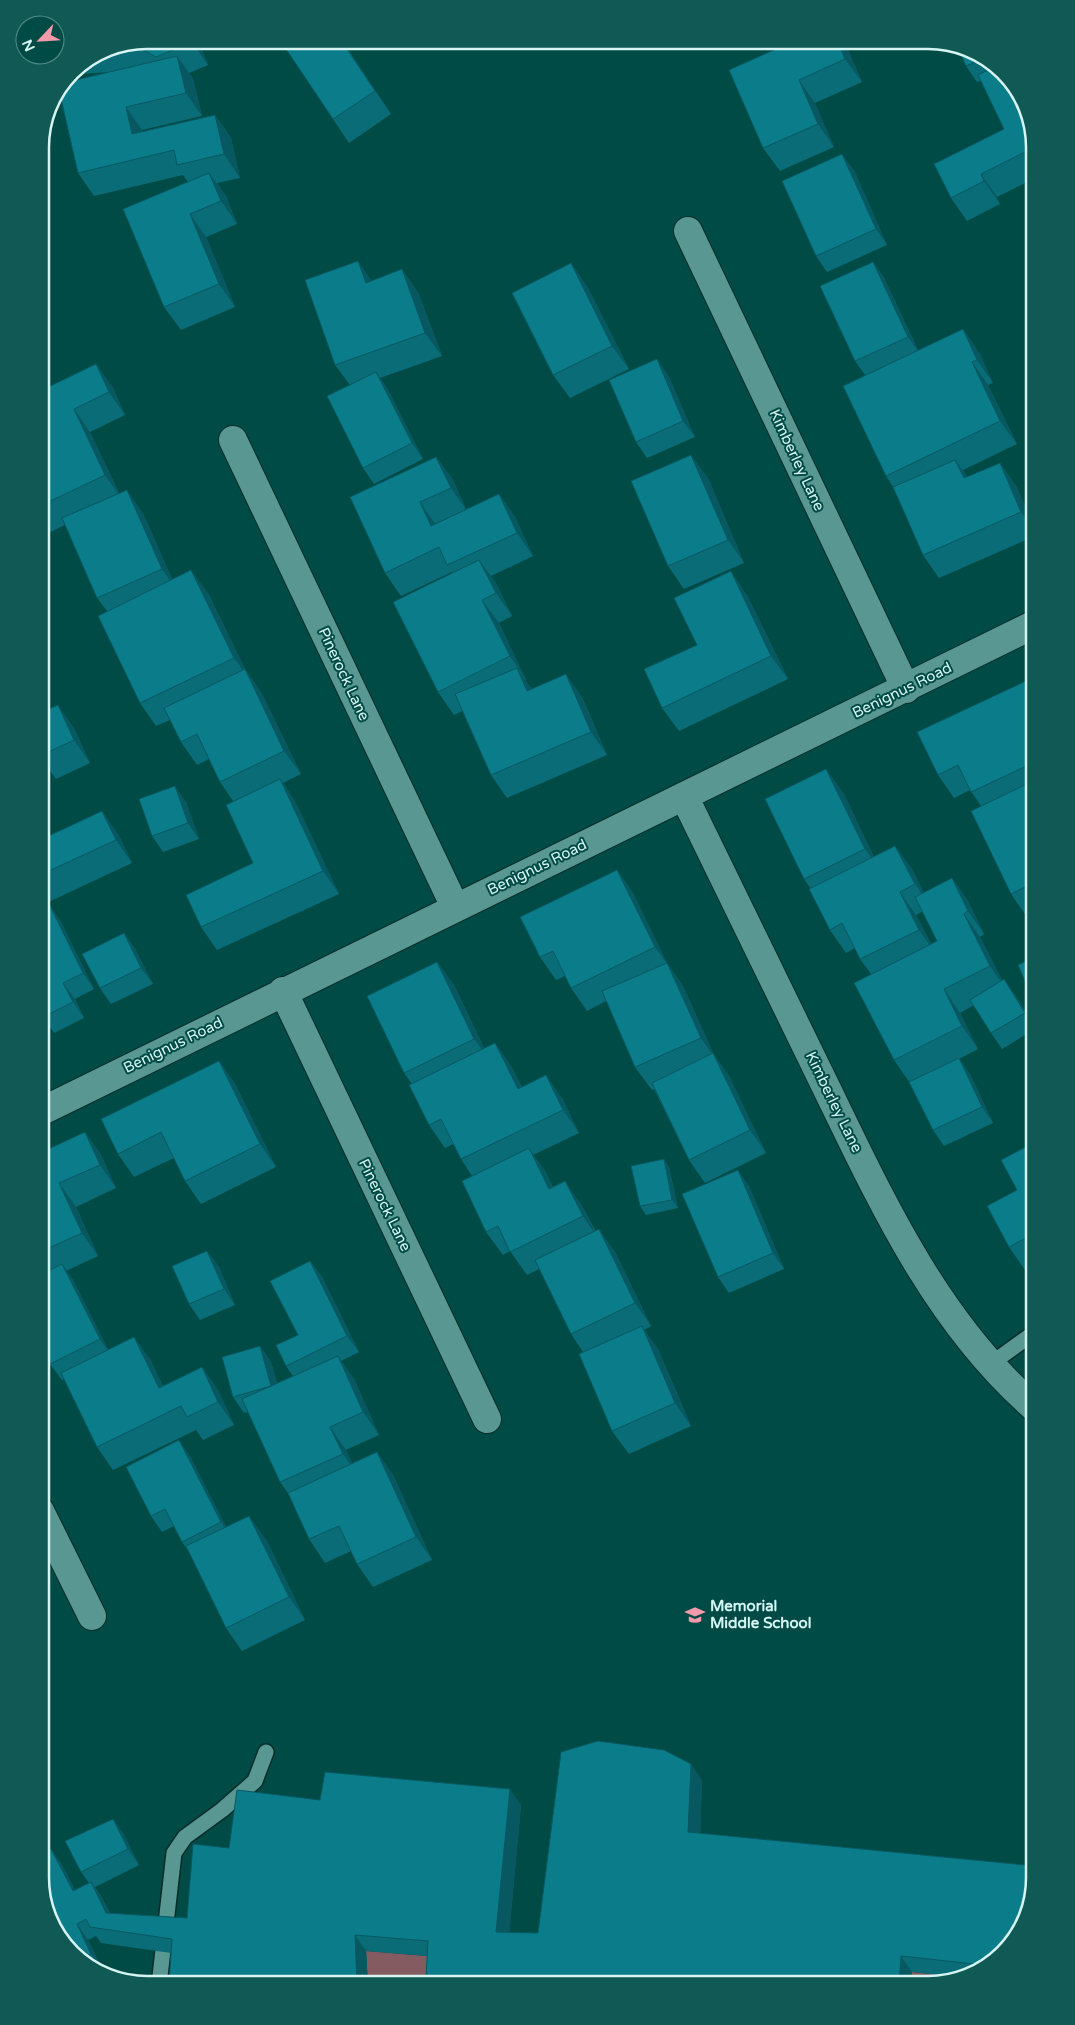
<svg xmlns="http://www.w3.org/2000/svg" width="1075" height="2025" viewBox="0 0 1075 2025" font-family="'Varela Round',sans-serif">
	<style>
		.grass { fill: #855b62 }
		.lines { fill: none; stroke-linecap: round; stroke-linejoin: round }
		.lane-casing { stroke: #0a2d2a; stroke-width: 18 }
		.street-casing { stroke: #0a2d2a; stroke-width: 30 }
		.secondary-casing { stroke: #0a2d2a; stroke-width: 30 }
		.lane { stroke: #599892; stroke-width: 15 }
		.street { stroke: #599892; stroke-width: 28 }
		.secondary { stroke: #599892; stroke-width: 28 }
		.wall { fill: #096c77; fill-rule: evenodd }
		.shaded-wall { fill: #085861 }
		.building { fill: #0b7d8a; stroke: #085861 }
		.labels { text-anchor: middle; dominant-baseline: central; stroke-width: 4; stroke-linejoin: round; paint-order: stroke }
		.street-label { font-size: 15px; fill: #d6f5f2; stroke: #004b46 }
		.poi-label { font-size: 15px; font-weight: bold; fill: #d6f5f2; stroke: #004b46; text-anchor: start }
		.rim { fill: none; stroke: #d6f5f2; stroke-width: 2.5 }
	</style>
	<rect width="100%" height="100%" fill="#004b46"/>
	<path class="grass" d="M366 1951 439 1957 438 1985H368Z
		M912 1972 966 1978 928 1985H911Z"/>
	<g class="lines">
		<defs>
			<path id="lane" d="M992 1363 1035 1332
				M159 1985 174 1853 185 1837 222 1810 255 1781 266 1752"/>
			<path id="street" d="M688 231 906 689
				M233 440 455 907
				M283 991 487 1419
				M40 1511 92 1616"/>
			<path id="secondary" d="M684 796C730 891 777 986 823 1081 880 1198 935 1321 1035 1408
				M40 1112 1035 624"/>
		</defs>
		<use href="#lane" class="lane-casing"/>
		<use href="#street" class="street-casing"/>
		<use href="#secondary" class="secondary-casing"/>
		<use href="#lane" class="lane"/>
		<use href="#street" class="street"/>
		<use href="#secondary" class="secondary"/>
	</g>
	<path class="wall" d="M198 40 208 65 189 73 193 79 202 116 142 130 143 132 215 115 231 138 240 178 217 183 226 196 237 224 206 237 235 307 181 330 164 307 188 182 183 175 94 196 78 173 111 72 79 74 75 69 106 48Z
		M280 40H342L391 114 349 143Z
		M847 48 862 82 815 103 834 147 780 171 763 148 729 70Z
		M958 48 993 62 1027 105 1035 146V178L997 197 1000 204 967 221 951 198 1004 129 981 81 977 82 966 66Z
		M854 170 887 245 827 272 816 256Z
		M873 262 884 278 918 350 979 352 993 383 988 385 1017 444 963 470 967 477 1000 463 1016 486 1035 529V536L939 578 923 555 893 487 886 476 865 375 855 361Z
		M372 281 418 292 442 356 380 378 387 388 423 459 374 484 363 468 350 385 335 365Z
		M587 286 629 369 570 398 553 375Z
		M96 364 113 388 125 415 90 432 119 493 143 513 172 579 208 593 245 669 261 692 301 774 283 783 296 803 339 894 217 950 201 927 253 863 233 801 220 782 209 759 197 765 181 742 170 720 156 726 140 703 107 611 97 598 65 525 40 537V391Z
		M668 375 695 437 647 458 636 442Z
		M436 457 453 480 466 509 499 494 515 517 533 556 491 576 496 583 512 616 499 623 526 680H525L532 689 582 697 607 755 507 798 491 775 462 711 454 715 438 692 453 573 452 572 401 596 385 573Z
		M708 478 744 563 684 589 668 566Z
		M747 595 788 679 679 731 662 708 697 645Z
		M1035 694V919L1033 914 1027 917 1011 894 981 806 970 790 954 798 938 775Z
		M40 713 74 728 90 763 56 779 50 771 40 776Z
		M843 792 874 857 895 846 912 869 924 893 952 878 968 901 984 934 980 937 1002 980 1015 995 1035 1027V1029L1002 1049 991 1033 974 1005 960 1013 978 1049 959 1059 970 1074 993 1123 944 1146 933 1130 910 1083 894 1060 871 974 860 959 855 948 846 953 830 930 811 889 804 879ZM923 911 937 941 931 944 916 915Z
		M186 802 199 839 163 852 152 836Z
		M118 834 132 863 40 906V840Z
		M617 870 633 893 667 963 683 986 714 1055 729 1076 766 1153 705 1183 689 1160 654 1089 652 1090 635 1067 606 1001 587 1011 571 988 565 976 556 980 540 957Z
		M60 920 94 989 75 999 84 1018 54 1033 43 1017Z
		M124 933 135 949 153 984 111 1004 100 988Z
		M437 962 454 985 484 1048 495 1043 511 1066 522 1087 562 1098 579 1133 533 1155 545 1171 553 1187 581 1204 595 1230 615 1252 651 1326 644 1330 658 1349 691 1426 629 1454 612 1431 583 1352 571 1334 539 1269 527 1275 510 1251 503 1255 486 1232 472 1176 461 1159 453 1144 445 1148 429 1125 412 1084 404 1073Z
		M219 1061 235 1084 276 1167 201 1204 185 1181 174 1158 134 1177 118 1154Z
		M85 1132 101 1155 116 1188 76 1207 98 1256 66 1271 73 1280 108 1350 134 1337 151 1361 163 1386 202 1367 218 1390 234 1425 203 1440 196 1430 113 1470 97 1447 64 1379 62 1380 50 1364 40 1343V1153Z
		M1035 1142V1265L1025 1270 1009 1247 1017 1190Z
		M669 1167 678 1208 646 1215 640 1206Z
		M749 1186 784 1269 729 1293 718 1277Z
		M207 1251 219 1267 235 1305 200 1320 189 1304Z
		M310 1261 322 1277 359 1352 341 1361 354 1379 379 1435 346 1450 352 1463 377 1452 393 1475 432 1560 373 1587 357 1564 351 1551 325 1563 309 1539 288 1493 280 1482 248 1412 244 1413 233 1397 260 1346 271 1362 277 1383 293 1376 286 1366 298 1335Z
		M190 1456 226 1527 266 1539 305 1620 242 1651 226 1628 191 1555 182 1542 174 1526 162 1532 151 1516Z
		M702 1780 700 1833 1017 1938 970 1977 966 1978 912 1972 911 1985H430L426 1979 427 1956 366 1951 368 1985H169L171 1953 101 1943 96 1936 88 1940 103 1970 100 1971 87 1967 48 1920 51 1849 62 1865 75 1890 89 1883 81 1872 113 1819 124 1835 139 1865 95 1887 102 1898 110 1913 187 1918 229 1848 320 1800 521 1805 509 1933H538Z"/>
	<path class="shaded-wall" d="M191 40H198L208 65 192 42Z
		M341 40H342L391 114 375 91Z
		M837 40H841L847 48 862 82 845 59Z
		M177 56 193 79 202 116 186 93Z
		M799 80 815 103 834 147 818 124Z
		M126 107 142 130 149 157 132 134Z
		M215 115 231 138 240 178 224 154Z
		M842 154 854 170 887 245 876 229Z
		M209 173 226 196 237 224 221 201Z
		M981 174 997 197 1000 204 984 181Z
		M190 214 206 237 235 307 219 284Z
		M358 261 374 284 366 283Z
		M873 262 884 278 919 353 908 337Z
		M571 263 587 286 629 369 612 346Z
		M402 269 418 292 442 356 425 333Z
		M963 329 979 352 993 383 977 360Z
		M657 359 668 375 695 437 683 421Z
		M972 362 988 385 1017 444 1000 421Z
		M96 364 113 388 125 415 109 392Z
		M376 372 387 388 423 459 412 443Z
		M74 409 90 432 121 498 105 475Z
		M691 455 708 478 744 563 728 540Z
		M436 457 453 480 467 511 451 488Z
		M955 460 972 483 964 478Z
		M1000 463 1016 486 1035 529V531L1021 512Z
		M127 490 143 513 178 592 162 569Z
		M499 494 515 517 533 556 517 533Z
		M420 502 436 525 431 526Z
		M479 560 496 583 512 616 496 593Z
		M191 570 208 593 249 677 245 669 261 692 301 774 284 751 251 681 234 658Z
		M731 571 747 595 788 679 771 656Z
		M482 600 499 623 526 680 510 656Z
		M517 668 533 691H527Z
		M566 674 582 697 607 755 591 732Z
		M1026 681 1035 694V699Z
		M58 705 74 728 90 763 74 740Z
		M826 769 843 792 881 872 865 849Z
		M280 779 296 803 339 894 323 871Z
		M175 786 186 802 199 839 188 823Z
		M102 811 118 834 132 863 116 840Z
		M895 846 912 869 931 907 915 884Z
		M617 870 633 893 667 963 683 986 714 1055 729 1076 766 1153 750 1130 717 1061 701 1038 670 968 655 947Z
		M952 878 968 901 984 934 968 911Z
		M900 892 916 915 935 953 919 930Z
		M49 904 60 920 94 989 83 973Z
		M964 914 980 937 1006 989 990 966Z
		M124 933 135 949 153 984 141 968Z
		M437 962 454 985 491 1062 474 1039Z
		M1004 979 1015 995 1035 1027 1025 1013Z
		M63 983 75 999 84 1018 73 1002Z
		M944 989 960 1013 978 1049 962 1026Z
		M495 1043 511 1066 534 1112 518 1089Z
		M959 1058 970 1074 993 1123 982 1107Z
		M219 1061 235 1084 276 1167 260 1144Z
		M546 1075 562 1098 579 1133 563 1110Z
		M85 1132 101 1155 116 1188 100 1165Z
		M529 1148 545 1171 565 1212 549 1189Z
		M664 1159 669 1167 678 1208 672 1200Z
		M738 1170 749 1186 784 1269 773 1253Z
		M565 1181 581 1204 599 1240 583 1216Z
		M59 1183 76 1207 98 1256 82 1233Z
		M599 1229 615 1252 651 1326 635 1303Z
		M207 1251 219 1267 235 1305 224 1289Z
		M310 1261 322 1277 359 1352 347 1336Z
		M62 1264 73 1280 111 1355 100 1339Z
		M642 1326 658 1349 691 1426 675 1403Z
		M134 1337 151 1361 175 1411 159 1388Z
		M260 1346 271 1362 282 1403 271 1387Z
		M338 1356 354 1379 379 1435 363 1412Z
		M202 1367 218 1390 234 1425 218 1402Z
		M330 1427 346 1450 359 1477 343 1454Z
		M179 1440 190 1456 232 1538 221 1522Z
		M377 1452 393 1475 432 1560 416 1537Z
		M249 1516 266 1539 305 1620 289 1597Z
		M691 1764 702 1780 700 1848 688 1832Z
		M510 1789 521 1805 508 1948 496 1932Z
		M113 1819 124 1835 139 1865 128 1849Z
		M51 1849 62 1865 84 1907 73 1891Z
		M91 1882 102 1898 117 1929 106 1913Z
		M77 1924 88 1940 103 1970 91 1954Z
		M355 1935 366 1951 368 1985H357Z
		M901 1956 912 1972 911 1985H899Z"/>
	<path class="building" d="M146 40H191L192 42 156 57 136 46 106 48Z
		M280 40H341L375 91 333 119Z
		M796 40H837L845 59 799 80 818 124 763 148 729 70Z
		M958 48 984 58 966 66Z
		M177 56 186 93 126 107 132 134 215 115 224 154 177 165 174 150 78 173 59 90 63 83Z
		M996 66 1027 105 1035 147 981 174 984 181 951 198 934 164 1004 129 978 75Z
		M842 154 876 229 816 256 782 181Z
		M209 173 221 201 190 214 219 284 164 307 123 209Z
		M358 261 366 283 402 269 425 333 335 365 305 280Z
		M873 262 908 337 855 361 820 286Z
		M571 263 612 346 553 375 512 293Z
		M963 329 977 360 972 362 1000 421 886 476 843 386Z
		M657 359 683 421 636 442 609 380Z
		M96 364 109 392 74 409 105 475 40 506V391Z
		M376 372 412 443 363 468 327 396Z
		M691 455 728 540 668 566 631 481Z
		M436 457 451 488 420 502 431 526 499 494 517 533 447 565 439 547 385 573 350 497Z
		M955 460 964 478 1000 463 1021 512 923 555 893 487Z
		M127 490 162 569 97 598 62 518Z
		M479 560 496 593 482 600 510 656 438 692 393 602Z
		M191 570 234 658 140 703 98 616Z
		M731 571 771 656 662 708 644 669 697 645 674 598Z
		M517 668 527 691 566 674 591 732 491 775 455 694Z
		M245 669 284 751 220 782 197 734 181 742 164 708Z
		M1026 681 1035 699V762L971 792 958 765 938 775 917 732Z
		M58 705 74 740 40 756V713Z
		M826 769 865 849 804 879 765 799Z
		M280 779 323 871 201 927 186 895 253 863 226 805Z
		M1035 780V882L1011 894 971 811Z
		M175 786 188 823 152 836 139 799Z
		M102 811 116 840 40 875V840Z
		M895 846 915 884 900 892 919 930 860 959 842 923 830 930 809 889Z
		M617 870 655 947 571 988 553 951 540 957 520 917Z
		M952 878 968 911 964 914 990 966 944 989 962 1026 894 1060 854 983 937 941 915 897Z
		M1035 894V919L1025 898Z
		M49 904 83 973 63 983 73 1002 43 1017 40 1012V908Z
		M124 933 141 968 100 988 82 954Z
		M1035 957V999L1033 1000 1018 965Z
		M437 962 474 1039 404 1073 367 996Z
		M667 963 701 1038 635 1067 602 991Z
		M1004 979 1025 1013 991 1033 970 1000Z
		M495 1043 518 1089 546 1075 563 1110 461 1159 441 1119 429 1125 409 1085Z
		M713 1053 750 1130 689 1160 652 1083Z
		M959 1058 982 1107 933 1130 909 1082Z
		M219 1061 260 1144 185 1181 161 1132 118 1154 101 1119Z
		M85 1132 100 1165 59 1183 82 1233 40 1252V1153Z
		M1035 1142V1233L1009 1247 987 1206 1017 1190 1001 1160Z
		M529 1148 549 1189 565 1181 583 1216 510 1252 498 1226 486 1232 462 1181Z
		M664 1159 672 1200 640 1206 631 1166Z
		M738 1170 773 1253 718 1277 682 1194Z
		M599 1229 635 1303 571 1334 535 1260Z
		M207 1251 224 1289 189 1304 172 1266Z
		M310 1261 347 1336 286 1366 276 1345 298 1335 270 1281Z
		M62 1264 100 1339 50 1364 40 1343V1275Z
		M642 1326 675 1403 612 1431 579 1354Z
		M134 1337 159 1388 202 1367 218 1402 187 1417 181 1406 97 1447 61 1373Z
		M260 1346 271 1386 233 1397 222 1357Z
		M338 1356 363 1412 330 1427 343 1454 280 1482 242 1399Z
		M179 1440 221 1522 182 1542 165 1509 151 1516 126 1467Z
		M377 1452 416 1537 357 1564 339 1526 309 1539 288 1493Z
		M249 1516 289 1597 226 1628 186 1546Z
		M598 1741 664 1750 691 1764 688 1832 1035 1866V1879L1017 1938 984 1965 901 1956 899 1985H483L426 1979 428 1941 355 1935 357 1985H169L172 1939 90 1927 86 1919 77 1924 91 1954 81 1959 48 1920 40 1878V1854L51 1849 73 1891 91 1882 106 1913 187 1918 193 1844 229 1848 237 1790 320 1800 325 1772 510 1789 496 1932 538 1933 561 1752Z
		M113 1819 128 1849 81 1872 65 1841Z"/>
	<defs>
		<symbol id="school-bare" viewBox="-9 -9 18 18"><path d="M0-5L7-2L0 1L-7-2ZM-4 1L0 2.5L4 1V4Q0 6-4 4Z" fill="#f39aab" stroke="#004b46" stroke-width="2.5" paint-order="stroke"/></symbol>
	</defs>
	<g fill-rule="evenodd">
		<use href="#school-bare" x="681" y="1601" width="28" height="28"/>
	</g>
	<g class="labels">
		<g class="street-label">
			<text transform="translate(797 460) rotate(65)">Kimberley Lane</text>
			<text transform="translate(344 674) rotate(65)">Pinerock Lane</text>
			<text transform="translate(902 690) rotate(-26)">Benignus Road</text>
			<text transform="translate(537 867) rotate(-26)">Benignus Road</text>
			<text transform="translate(173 1045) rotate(-26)">Benignus Road</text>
			<text transform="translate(834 1102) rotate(64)">Kimberley Lane</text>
			<text transform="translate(385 1205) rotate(64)">Pinerock Lane</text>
		</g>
		<g class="poi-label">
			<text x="710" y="1606">Memorial<tspan x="710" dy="17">Middle School</tspan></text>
		</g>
	</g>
	<path d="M0 0H1075V2025H0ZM147 49H928A98 98 0 0 1 1026 147V1878A98 98 0 0 1 928 1976H147A98 98 0 0 1 49 1878V147A98 98 0 0 1 147 49Z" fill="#115954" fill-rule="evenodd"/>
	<path class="rim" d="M147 49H928A98 98 0 0 1 1026 147V1878A98 98 0 0 1 928 1976H147A98 98 0 0 1 49 1878V147A98 98 0 0 1 147 49Z"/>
	<g transform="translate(40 40) rotate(245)"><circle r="24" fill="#004b46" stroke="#568f8b"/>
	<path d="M0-4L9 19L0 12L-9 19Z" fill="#f39aab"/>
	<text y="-8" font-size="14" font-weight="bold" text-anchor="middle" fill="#d6f5f2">N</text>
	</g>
</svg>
